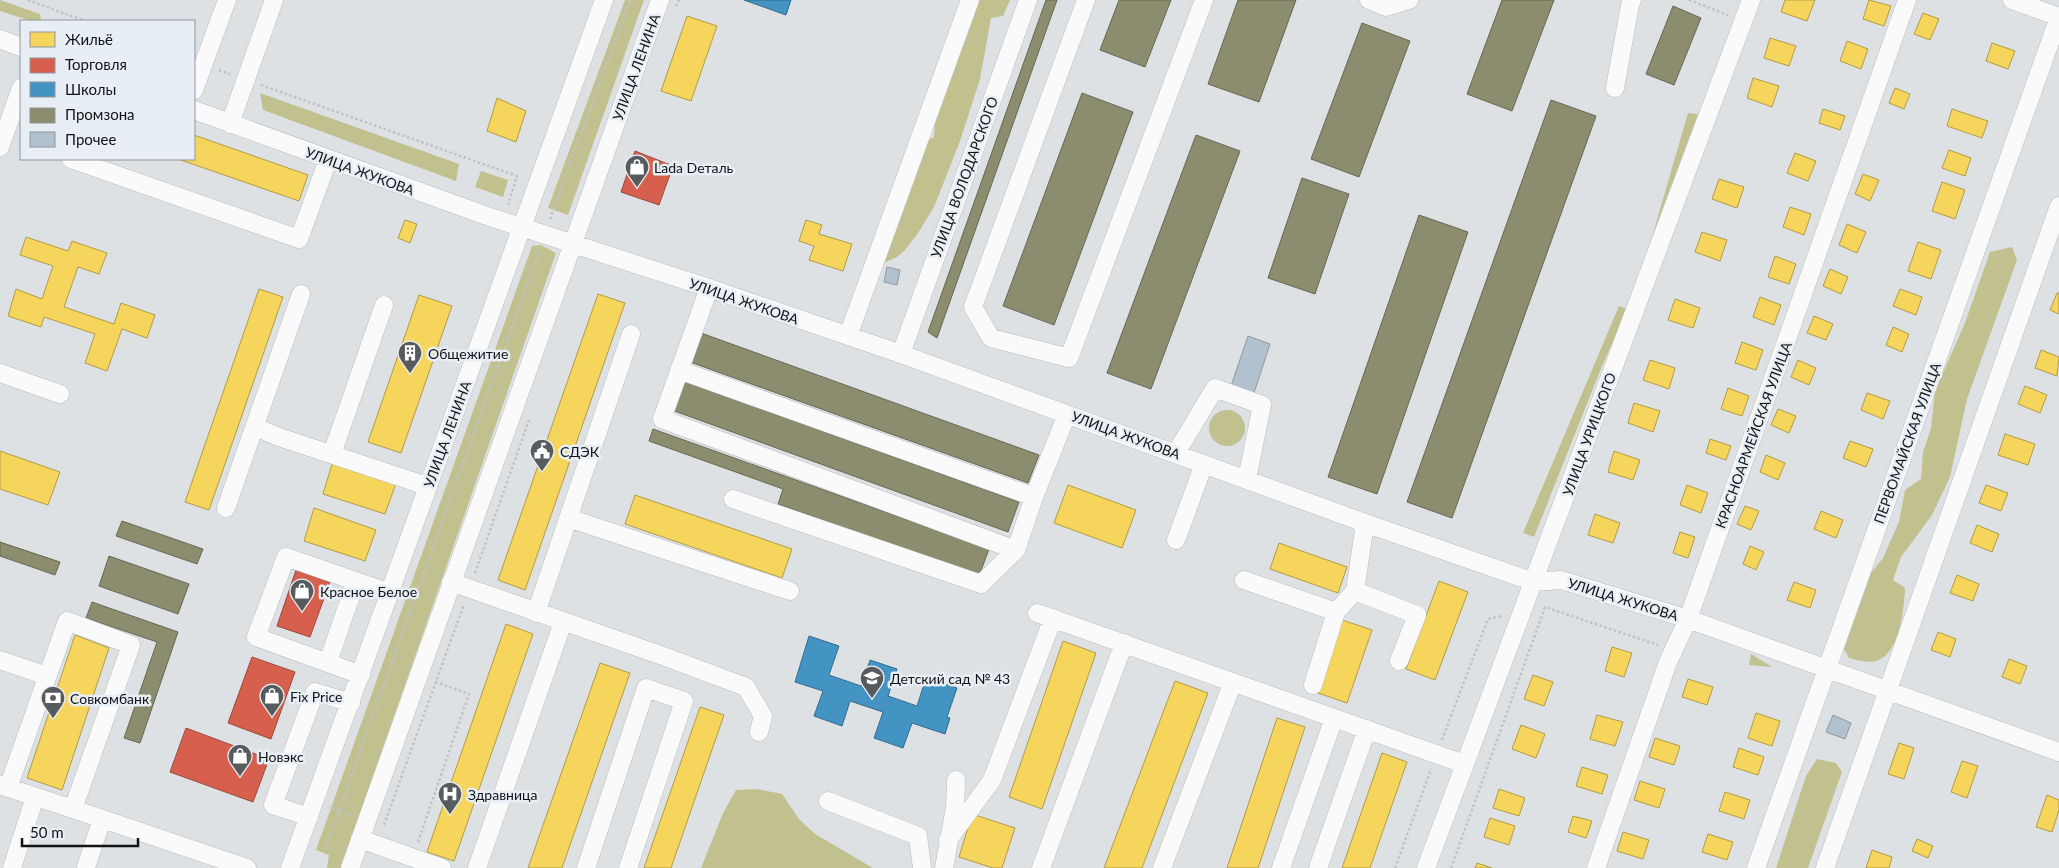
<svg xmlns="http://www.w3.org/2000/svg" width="2059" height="868" viewBox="0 0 2059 868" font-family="Lato,sans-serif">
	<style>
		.forest { fill: #c0c18e }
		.homes { fill: #f6d55c; stroke: #b19b47 }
		.shops { fill: #d6604d; stroke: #9b493c }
		.schools { fill: #4393c3; stroke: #346d8f }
		.industry { fill: #8c8c6e; stroke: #676853 }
		.building { fill: #b2c1cf; stroke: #949799 }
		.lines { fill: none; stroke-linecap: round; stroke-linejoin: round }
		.minor-casing { stroke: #babdbf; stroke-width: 19 }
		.path { stroke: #c1c2c3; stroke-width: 2.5; stroke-dasharray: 2.5 2.5; stroke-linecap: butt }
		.minor { stroke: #fafafb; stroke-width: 18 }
		.labels { text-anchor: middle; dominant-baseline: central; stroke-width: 5; stroke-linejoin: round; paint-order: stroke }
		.street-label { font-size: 14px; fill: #111315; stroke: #e7eef4 }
		.poi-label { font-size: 14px; fill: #111315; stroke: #e7eef4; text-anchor: start }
	</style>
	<rect width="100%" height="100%" fill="#dde1e4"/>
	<path class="forest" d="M0 0 40 14 41 21H31L0 11Z
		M625 0H644L568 215 548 208Z
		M978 0H1010L1003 16 991 18 980 79 960 141 934 207 918 233 905 250 897 257 879 265 922 143 934 137 936 106 968 16 977 8Z
		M260 93 459 164 456 181 263 110Z
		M1688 113 1698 114 1652 237Z
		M481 171 508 180 503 197 475 187Z
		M541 245 556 253 341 868H327L329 855 316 850 532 246Z
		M2012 247 2017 260 1967 399 1950 477 1932 515 1901 557 1893 580 1905 588C1904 609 1900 654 1876 661 1867 663 1857 660 1849 658L1844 649 1871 573 1883 558 1899 522 1905 490 1921 479 1923 452 1931 428 1935 391 1965 323 1990 252Z
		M1619 306 1627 309 1600 371 1534 537 1523 533Z
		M1209 428a18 18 0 1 1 36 0a18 18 0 1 1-36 0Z
		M1751 654 1772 667 1749 665Z
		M1817 759 1836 763 1842 772 1808 868H1776L1806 776Z
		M757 789 782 794 799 819 815 834 873 868H701L723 813 736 790Z"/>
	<path class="homes" d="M1785 0H1815L1807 21 1781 12Z
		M1869 0 1891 6 1884 26 1863 19Z
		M1923 13 1939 19 1930 40 1914 34Z
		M687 16 717 26 691 101 661 91Z
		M1770 38 1796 46 1789 66 1764 58Z
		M1847 41 1868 49 1861 69 1840 61Z
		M1992 43 2015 51 2008 69 1986 61Z
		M1753 78 1779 86 1772 107 1747 98Z
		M1895 88 1910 94 1904 109 1889 103Z
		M497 98 526 111 516 142 487 131Z
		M1823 109 1845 116 1840 130 1819 123Z
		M1952 109 1988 121 1982 138 1947 126Z
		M194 135 308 175 299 201 178 159H194Z
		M1949 150 1971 158 1965 176 1942 168Z
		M1795 153 1816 161 1808 181 1787 173Z
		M1863 174 1879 180 1870 201 1855 194Z
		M1719 179 1744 187 1737 208 1712 199Z
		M1942 182 1965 190 1955 219 1932 211Z
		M1790 207 1811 214 1804 235 1783 227Z
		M405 220 417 224 410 243 398 238Z
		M806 220 822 225 819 234 852 244 843 271 809 260 814 246 799 241Z
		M1847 224 1866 232 1857 253 1839 245Z
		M1702 232 1727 240 1720 261 1695 252Z
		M26 237 68 251 72 241 107 253 99 274 78 267 64 307 114 324 121 303 155 315 147 338 122 329 107 371 85 363 95 334 44 317 41 327 8 316 16 289 42 299 53 266 20 255Z
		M1918 242 1941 250 1931 279 1908 271Z
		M1775 256 1796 264 1789 284 1768 277Z
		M1830 269 1848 277 1841 294 1823 286Z
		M259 289 283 297 209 510 185 502Z
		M1900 289 1922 297 1916 315 1893 306Z
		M2057 293H2059V314L2050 310Z
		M598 294 625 303 525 590 498 580Z
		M419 295 452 306 401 453 368 442Z
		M1760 297 1781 305 1774 325 1753 317Z
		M1675 299 1700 308 1693 328 1668 320Z
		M1814 316 1833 324 1826 340 1807 333Z
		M1893 327 1909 334 1902 352 1886 345Z
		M1742 342 1763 350 1756 370 1735 363Z
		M2041 350 2059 357 2057 376 2035 368Z
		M1650 360 1675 368 1669 389 1643 380Z
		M1798 360 1816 368 1809 385 1791 377Z
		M2025 386 2047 395 2040 413 2018 404Z
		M1728 388 1749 396 1742 416 1721 409Z
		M1867 393 1890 401 1883 419 1861 410Z
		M1634 403 1660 411 1653 432 1628 423Z
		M1778 409 1796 416 1789 433 1771 425Z
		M2005 434 2035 444 2028 465 1998 455Z
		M1710 439 1731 446 1726 460 1706 453Z
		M1850 441 1873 449 1866 467 1843 458Z
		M0 451 60 472 48 505 0 489Z
		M1614 451 1640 460 1633 480 1608 472Z
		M1766 455 1785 463 1778 480 1760 472Z
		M333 461 396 483 385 514 323 494Z
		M1068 485 1136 510 1122 548 1054 523Z
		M1687 485 1708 493 1701 513 1680 505Z
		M1986 485 2008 493 2001 511 1979 503Z
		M635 495 792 549 782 578 625 524Z
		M1745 506 1759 511 1751 530 1737 524Z
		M314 508 376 530 365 561 304 541Z
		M1821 511 1843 520 1836 538 1814 529Z
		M1595 514 1620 523 1613 543 1588 535Z
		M1977 525 1999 534 1992 552 1970 543Z
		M1680 532 1695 537 1688 558 1673 553Z
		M1279 543 1347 567 1338 593 1270 569Z
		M1750 546 1764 552 1756 570 1743 564Z
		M1957 575 1979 584 1973 601 1950 593Z
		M1439 581 1468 592 1435 680 1406 669Z
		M1794 582 1816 590 1810 608 1787 600Z
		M1342 620 1372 630 1347 703 1318 693Z
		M506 624 533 634 454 861 427 852Z
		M1938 632 1956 639 1950 657 1931 650Z
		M75 635 109 648 62 790 27 778Z
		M1063 641 1096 653 1042 809 1009 797Z
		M1612 647 1632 653 1624 677 1605 671Z
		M2009 659 2027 666 2020 684 2002 677Z
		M600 663 630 673 562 868H528Z
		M1533 675 1553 682 1544 706 1524 699Z
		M1688 679 1713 687 1707 705 1682 697Z
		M1175 681 1208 693 1142 868H1104Z
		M700 707 724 715 671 868H644Z
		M1756 713 1780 721 1772 746 1748 738Z
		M1597 715 1623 722 1615 746 1590 739Z
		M1277 718 1305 727 1258 868H1227Z
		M1521 725 1545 734 1536 758 1512 749Z
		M1655 738 1680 746 1674 765 1649 757Z
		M1899 743 1914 748 1904 779 1888 774Z
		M1739 748 1764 757 1758 775 1733 767Z
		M1382 753 1407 762 1370 868H1342Z
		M1962 761 1978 766 1967 798 1951 792Z
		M1582 767 1608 775 1602 794 1576 786Z
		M1640 781 1665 789 1659 808 1634 800Z
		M1499 789 1525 798 1519 816 1493 808Z
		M1725 792 1750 800 1744 819 1719 811Z
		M2047 795 2059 800V810L2052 832 2036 827Z
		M972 814 1015 828 1002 868H993L959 857Z
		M1573 816 1592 821 1586 838 1568 832Z
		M1490 818 1515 826 1509 845 1484 837Z
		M1623 832 1649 840 1643 859 1617 851Z
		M1708 834 1733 842 1727 860 1702 852Z
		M1917 839 1933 846 1928 858 1912 851Z
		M1872 850 1892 857 1889 868H1866Z
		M1477 863 1492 868H1475Z"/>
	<path class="shops" d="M635 151 673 166 659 205 621 192Z
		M296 570 330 582 310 637 277 626Z
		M252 657 295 672 271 739 228 723Z
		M186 728 269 759 253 802 170 772Z"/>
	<path class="schools" d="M744 0H791L786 15Z
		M809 636 839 646 829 675 861 686 870 660 897 669 888 696 917 706 926 678 957 688 947 717 950 718 945 734 912 723 903 748 874 738 883 712 850 701 842 726 814 716 823 691 795 682Z"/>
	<path class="industry" d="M1046 0H1057L937 338 928 332Z
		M1119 0H1171L1145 67 1100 50Z
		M1238 0H1296L1259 102 1208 84Z
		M1502 0H1554L1512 111 1467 94Z
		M1673 6 1701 18 1674 85 1646 74Z
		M1362 23 1410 41 1359 177 1311 159Z
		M1082 93 1133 112 1054 325 1003 306Z
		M1551 100 1596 116 1452 518 1407 502Z
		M1196 135 1240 151 1151 389 1107 373Z
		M1302 178 1349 194 1315 294 1268 278Z
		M1419 215 1468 232 1377 494 1328 477Z
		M701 333 1039 455 1028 483 690 362Z
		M680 380 1019 502 1008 532 669 409Z
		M653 429 989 549 979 576 778 504 783 489 649 441Z
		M122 521 203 549 197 564 116 536Z
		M0 542 60 562 55 575 0 556Z
		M109 556 189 584 178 614 99 586Z
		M92 602 178 632 140 743 124 738 157 642 86 618Z"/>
	<path class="building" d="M887 267 900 270 897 285 884 282Z
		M1248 336 1270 344 1253 396 1230 389Z
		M1833 715 1851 723 1845 739 1826 732Z"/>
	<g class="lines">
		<defs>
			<path id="minor" d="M1086 0 973 307 991 338 1069 358 1204 0
				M1369 0 1386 7 1409 0
				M2012 0 2059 17
				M0 39 21 47
				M1615 88 1630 5 1632 0
				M194 90 227 0
				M194 110 487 216 709 288 901 354 1365 523 1534 582 1561 580 1688 619 2059 752
				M230 124 274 0
				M0 147 21 88
				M71 159 299 239 328 160
				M709 288 662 419 1016 550
				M848 336 970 0
				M901 354 1028 0
				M679 370 1034 497
				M0 373 60 394
				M255 427 279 437 427 486
				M1176 453 1215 388 1262 405 1247 479
				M332 454 384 305
				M733 499 981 584 1016 550 1034 497 1067 414
				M226 508 301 294
				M568 518 790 591
				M1176 540 1204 464
				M1244 580 1336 612 1355 591 1365 523
				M451 582 663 656 746 687 763 716 759 732
				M1355 591 1417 615 1399 661
				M536 613 631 334
				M1037 613 1464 764
				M0 660 47 676
				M328 662 356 581
				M361 675 256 637 286 557 390 593
				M1313 685 1336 612
				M0 785 73 809
				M8 788 67 621 131 645 73 809 247 868
				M828 801 918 836 922 868
				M309 817 273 805 315 692 351 703
				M360 839 442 868
				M948 840 992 780 1053 618
				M86 867 102 819
				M12 868 35 797
				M290 868C395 579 500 290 604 0
				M350 868 660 0
				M477 868 563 622
				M586 868 646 688 684 701 628 868
				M944 868 955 808 956 780
				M1041 868 1124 643
				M1162 868 1233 682
				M1281 868 1334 718
				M1318 868 1367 729
				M1426 868 1751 0
				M1596 868 1668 662 1688 619 1907 0
				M1756 868 2059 17
				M1825 868 2059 206"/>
		</defs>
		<use href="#minor" class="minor-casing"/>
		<path class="path" d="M28 0 85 21
			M1689 0 1728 15
			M676 6 679 0
			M219 70 230 74
			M261 85 517 176 508 205
			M550 219 630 0
			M475 573 529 420
			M1442 740 1488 619 1502 616
			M352 815 339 811 540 249
			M384 825 464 604
			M418 842 469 694 436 682
			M326 849 339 811 329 807
			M1395 868 1431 769
			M1451 868 1545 607 1658 645"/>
		<use href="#minor" class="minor"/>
	</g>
	<defs>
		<symbol id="shop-pin" viewBox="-11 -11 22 30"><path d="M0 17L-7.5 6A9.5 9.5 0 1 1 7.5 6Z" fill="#585b5d" stroke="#e7eef4"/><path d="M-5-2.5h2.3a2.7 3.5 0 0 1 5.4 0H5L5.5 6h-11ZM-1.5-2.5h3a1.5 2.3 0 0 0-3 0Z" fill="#fff"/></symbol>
		<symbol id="building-pin" viewBox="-11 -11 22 30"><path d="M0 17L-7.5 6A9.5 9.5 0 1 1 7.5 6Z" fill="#585b5d" stroke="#e7eef4"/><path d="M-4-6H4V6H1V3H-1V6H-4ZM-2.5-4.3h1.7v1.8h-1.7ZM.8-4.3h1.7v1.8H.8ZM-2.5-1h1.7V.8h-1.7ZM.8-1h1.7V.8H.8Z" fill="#fff"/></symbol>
		<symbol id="civic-pin" viewBox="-11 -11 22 30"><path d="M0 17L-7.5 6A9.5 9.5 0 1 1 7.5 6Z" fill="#585b5d" stroke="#e7eef4"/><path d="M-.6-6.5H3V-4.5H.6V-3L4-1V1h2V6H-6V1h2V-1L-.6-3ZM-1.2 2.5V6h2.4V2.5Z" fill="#fff"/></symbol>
		<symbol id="school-pin" viewBox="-11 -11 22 30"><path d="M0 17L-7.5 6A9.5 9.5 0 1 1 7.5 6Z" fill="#585b5d" stroke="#e7eef4"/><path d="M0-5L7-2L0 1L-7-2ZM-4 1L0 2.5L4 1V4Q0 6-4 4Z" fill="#fff"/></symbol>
		<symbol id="bank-pin" viewBox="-11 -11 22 30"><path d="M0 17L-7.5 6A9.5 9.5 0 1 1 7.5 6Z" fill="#585b5d" stroke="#e7eef4"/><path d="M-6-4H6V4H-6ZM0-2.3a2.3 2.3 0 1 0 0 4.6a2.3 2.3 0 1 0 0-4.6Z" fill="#fff"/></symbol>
		<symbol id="hospital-pin" viewBox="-11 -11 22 30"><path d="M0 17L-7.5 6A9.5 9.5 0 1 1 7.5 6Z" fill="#585b5d" stroke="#e7eef4"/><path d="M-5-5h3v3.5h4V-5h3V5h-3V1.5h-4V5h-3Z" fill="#fff"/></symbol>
	</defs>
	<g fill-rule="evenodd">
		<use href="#shop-pin" x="623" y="153" width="28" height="38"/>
		<use href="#building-pin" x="396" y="339" width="28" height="38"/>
		<use href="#civic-pin" x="528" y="437" width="28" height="38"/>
		<use href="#shop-pin" x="288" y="577" width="28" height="38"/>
		<use href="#school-pin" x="858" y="664" width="28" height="38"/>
		<use href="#shop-pin" x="258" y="682" width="28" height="38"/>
		<use href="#bank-pin" x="39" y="684" width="28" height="38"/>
		<use href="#shop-pin" x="226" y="742" width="28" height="38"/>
		<use href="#hospital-pin" x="436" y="780" width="28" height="38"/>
	</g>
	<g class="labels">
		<g class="street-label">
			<text transform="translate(636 67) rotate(-70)">УЛИЦА ЛЕНИНА</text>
			<text transform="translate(360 171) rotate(20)">УЛИЦА ЖУКОВА</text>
			<text transform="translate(964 177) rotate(-70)">УЛИЦА ВОЛОДАРСКОГО</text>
			<text transform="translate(744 301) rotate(19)">УЛИЦА ЖУКОВА</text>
			<text transform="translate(447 434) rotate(-70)">УЛИЦА ЛЕНИНА</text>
			<text transform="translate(1589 434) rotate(-70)">УЛИЦА УРИЦКОГО</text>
			<text transform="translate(1126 435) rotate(20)">УЛИЦА ЖУКОВА</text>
			<text transform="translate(1753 435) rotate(-70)">КРАСНОАРМЕЙСКАЯ УЛИЦА</text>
			<text transform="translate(1907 443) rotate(-70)">ПЕРВОМАЙСКАЯ УЛИЦА</text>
			<text transform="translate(1623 599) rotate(17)">УЛИЦА ЖУКОВА</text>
		</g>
		<g class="poi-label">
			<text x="654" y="167">Lada Dеталь</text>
			<text x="428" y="353">Общежитие</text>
			<text x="560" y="451">СДЭК</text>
			<text x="320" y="591">Красное Белое</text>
			<text x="890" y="678">Детский сад № 43</text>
			<text x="290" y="696">Fix Price</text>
			<text x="70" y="698">Совкомбанк</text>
			<text x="258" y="756">Новэкс</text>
			<text x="468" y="794">Здравница</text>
		</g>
	</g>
	<rect x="20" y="20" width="175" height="140" fill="#e7eef4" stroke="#91969b"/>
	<rect x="30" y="32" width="25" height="15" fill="#f6d55c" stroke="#91969b"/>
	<text x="65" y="45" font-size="15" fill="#111315">Жильё</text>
	<rect x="30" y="58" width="25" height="15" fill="#d6604d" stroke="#91969b"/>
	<text x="65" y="70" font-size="15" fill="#111315">Торговля</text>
	<rect x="30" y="82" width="25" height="15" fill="#4393c3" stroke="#91969b"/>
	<text x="65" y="95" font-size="15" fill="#111315">Школы</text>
	<rect x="30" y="108" width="25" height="15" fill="#8c8c6e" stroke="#91969b"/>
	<text x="65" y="120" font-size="15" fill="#111315">Промзона</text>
	<rect x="30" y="132" width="25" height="15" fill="#b2c1cf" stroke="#91969b"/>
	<text x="65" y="145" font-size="15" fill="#111315">Прочее</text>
	<path d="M22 838v8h116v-8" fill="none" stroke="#111315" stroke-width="2.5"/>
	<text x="30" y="838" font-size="15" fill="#111315" stroke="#e7eef4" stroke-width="4" paint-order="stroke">50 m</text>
</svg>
